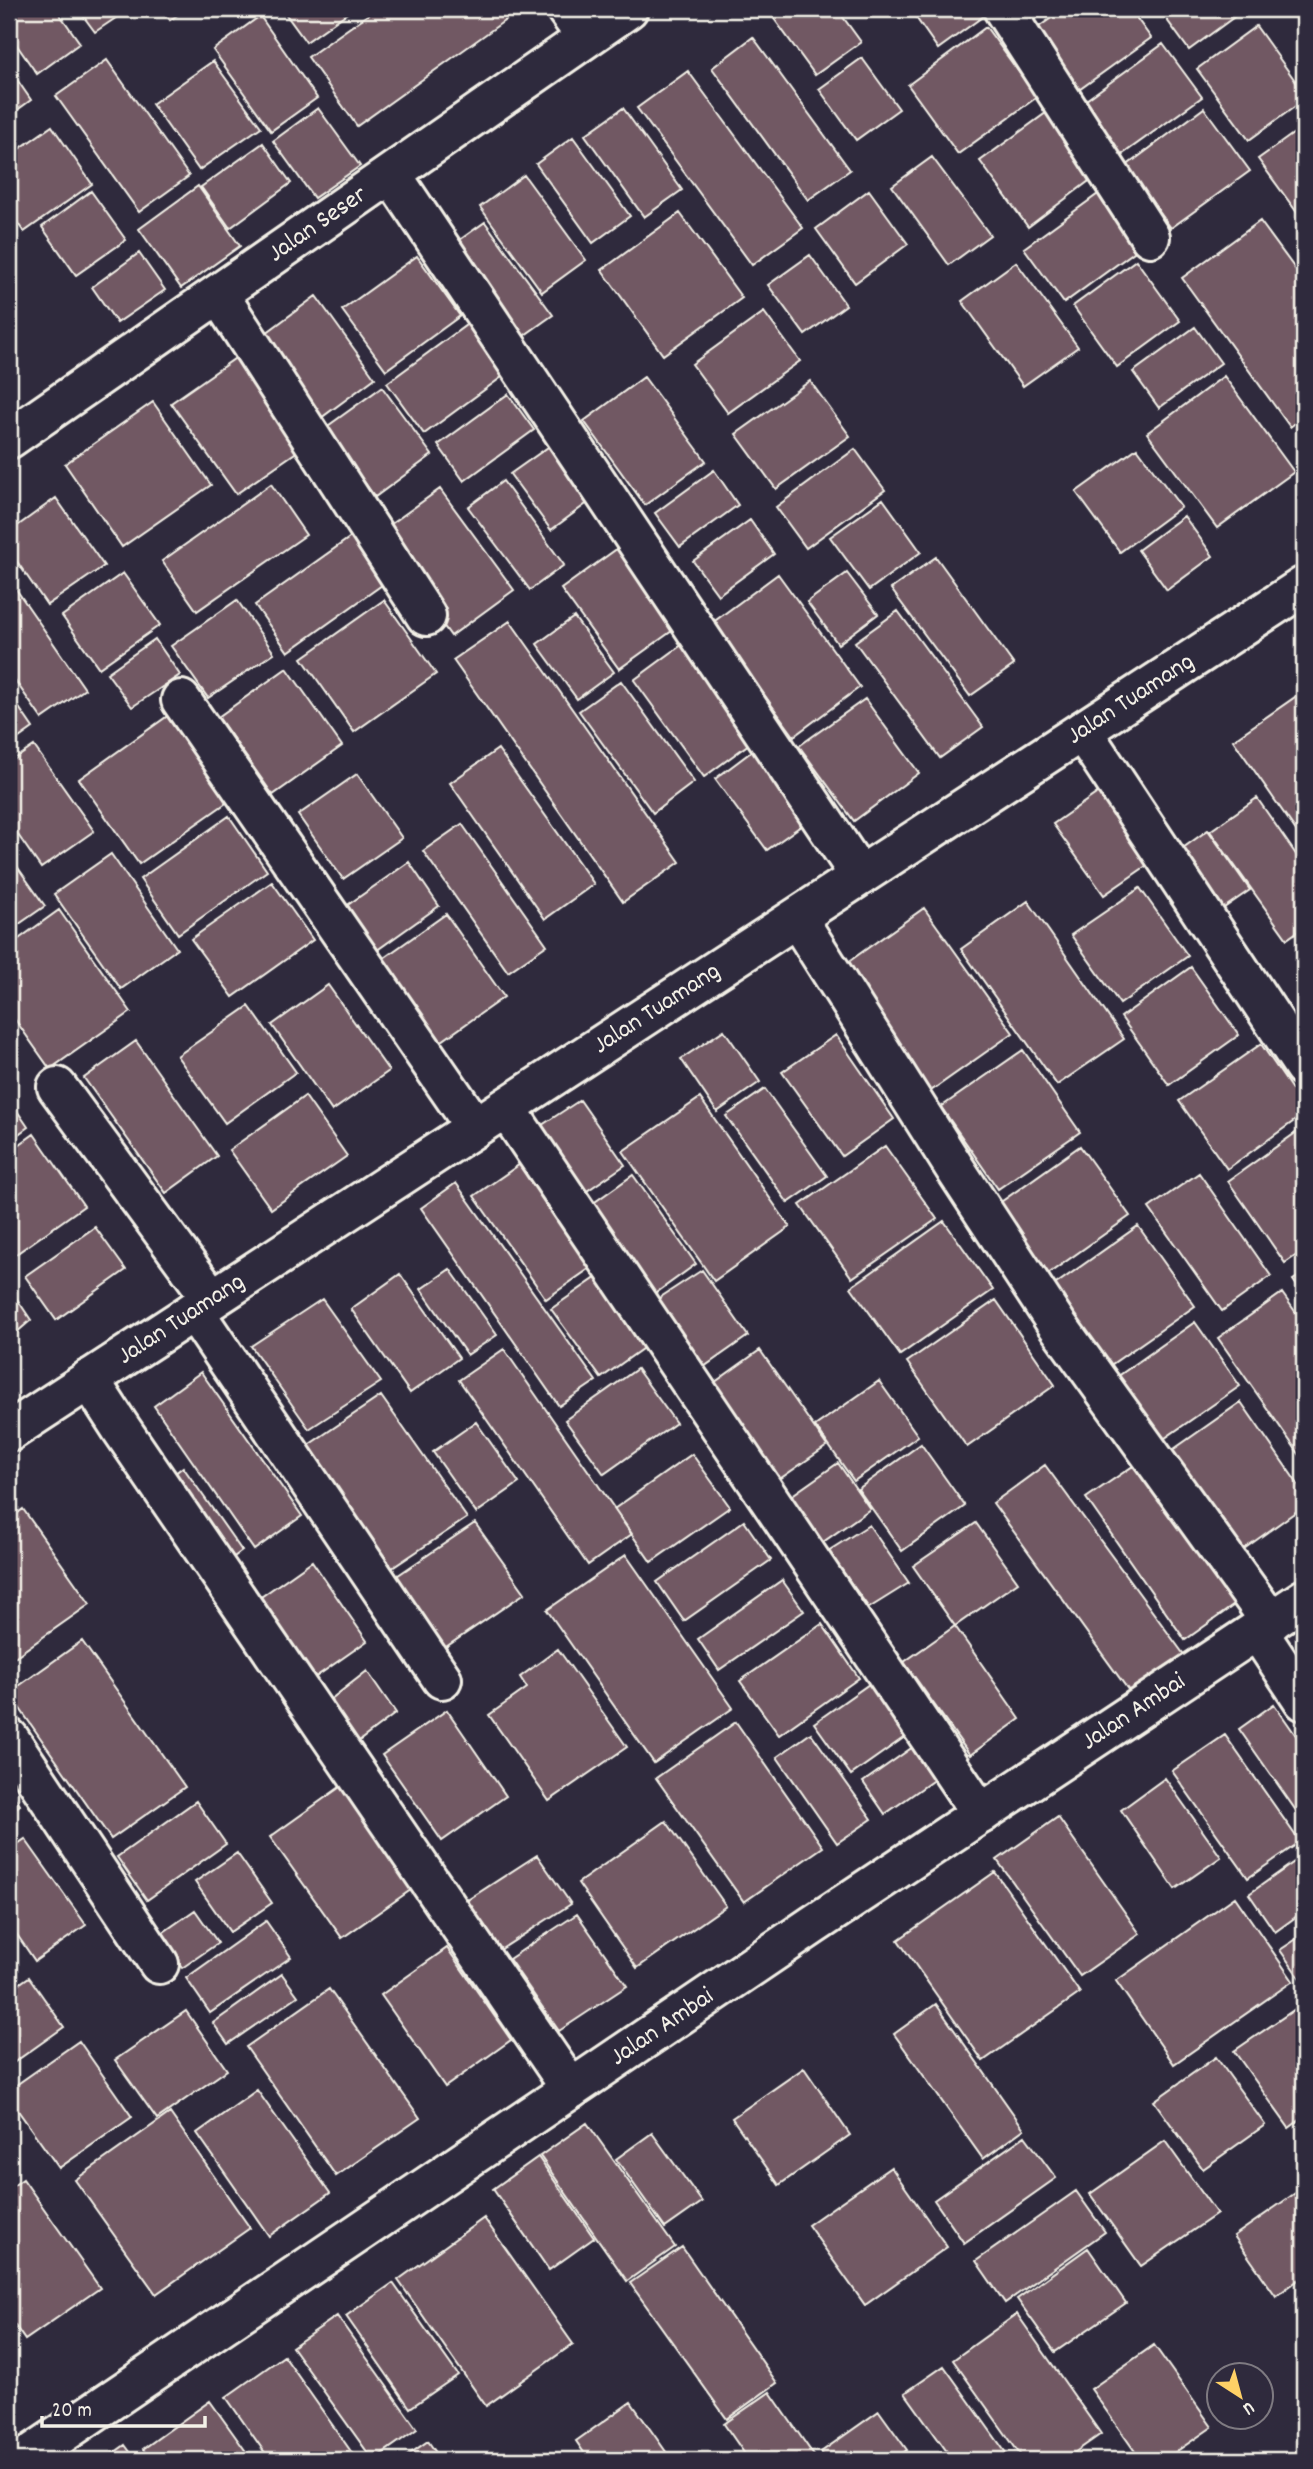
<svg xmlns="http://www.w3.org/2000/svg" width="1313" height="2469" viewBox="0 0 1313 2469" font-family="Dekko,sans-serif">
	<style>
		.building { fill: #715964; stroke: #f4f1e8; stroke-width: 2 }
		.lines { fill: none; stroke-linecap: round; stroke-linejoin: round }
		.minor-casing { stroke: #f4f1e8; stroke-width: 44 }
		.minor { stroke: #2f2a3d; stroke-width: 38 }
		.labels { text-anchor: middle; dominant-baseline: central; stroke-width: 6; stroke-linejoin: round; paint-order: stroke }
		.street-label { font-size: 26px; fill: #f4f1e8; stroke: #2f2a3d }
	</style>
	<rect width="100%" height="100%" fill="#2f2a3d"/>
	<filter id="ink" filterUnits="userSpaceOnUse"><feTurbulence type="fractalNoise" baseFrequency=".0143" numOctaves="2"/><feDisplacementMap in="SourceGraphic" scale="14" xChannelSelector="R" yChannelSelector="G"/><feConvolveMatrix kernelMatrix="1 2 1 2 8 2 1 2 1" color-interpolation-filters="sRGB"/></filter>
	<g filter="url(#ink)">
		<path class="building" d="M9 9H56L80 43 37 74 9 34Z
			M78 9H129L95 32Z
			M162 9H186L170 20Z
			M282 9H353L306 42Z
			M376 9H521L357 126 308 57Z
			M767 9H837L861 42 815 75Z
			M910 9H991L992 10 938 49Z
			M1013 9H1049L1025 26Z
			M1064 9H1130L1151 38 1076 92 1033 31Z
			M1159 9H1245L1189 50Z
			M1289 9H1304V30Z
			M260 16 317 98 271 131 213 50Z
			M1256 26 1304 93V100L1249 140 1197 69Z
			M986 27 1037 97 958 154 908 85Z
			M753 37 850 170 808 200 712 68Z
			M1163 44 1202 97 1120 156 1082 103Z
			M862 58 899 109 856 140 819 89Z
			M107 60 189 176 139 212 56 96Z
			M213 61 261 127 199 170 152 104Z
			M9 68 31 100 9 116Z
			M688 71 803 228 752 265 637 108Z
			M318 108 360 166 314 198 273 141Z
			M623 108 682 190 644 217 585 135Z
			M1204 108 1250 171 1171 228 1126 166Z
			M1050 110 1097 175 1028 227 980 161Z
			M52 126 92 184 24 232 9 211V156Z
			M1304 126V215L1301 218 1258 159Z
			M573 137 630 216 593 243 536 164Z
			M263 143 291 183 230 228 201 187Z
			M932 157 990 235 949 265 892 186Z
			M524 175 586 260 542 292 480 207Z
			M198 186 240 246 181 288 139 229Z
			M1105 189 1145 244 1064 303 1024 248Z
			M869 190 908 244 855 283 816 229Z
			M91 191 126 240 76 275 42 227Z
			M680 213 742 298 663 355 602 270Z
			M1260 221 1304 281V416L1290 427 1182 278Z
			M485 222 553 315 515 342 447 249Z
			M139 253 165 290 117 323 92 287Z
			M810 255 846 305 805 335 768 285Z
			M417 256 460 316 386 370 342 310Z
			M1136 260 1180 321 1117 367 1073 306Z
			M1016 262 1078 347 1023 386 962 301Z
			M316 296 375 378 321 418 262 336Z
			M764 312 800 361 728 413 692 364Z
			M473 320 510 371 424 434 387 383Z
			M1195 327 1221 363 1159 408 1133 372Z
			M247 350 311 442 236 494 171 403Z
			M1224 376 1294 472 1217 528 1147 433Z
			M644 377 706 461 645 505 584 421Z
			M810 381 850 436 776 489 736 434Z
			M382 387 432 455 375 497 325 428Z
			M508 394 534 430 464 481 438 445Z
			M153 402 211 485 122 547 65 464Z
			M561 438 601 493 551 530 510 474Z
			M1137 448 1181 507 1120 552 1076 492Z
			M855 449 885 490 806 548 776 507Z
			M714 470 738 505 680 547 655 513Z
			M503 481 564 565 530 590 468 507Z
			M271 484 306 535 197 611 162 561Z
			M440 489 514 590 451 636 377 534Z
			M56 498 104 566 47 605 9 550V532Z
			M883 499 921 552 869 590 830 537Z
			M1184 516 1213 556 1167 590 1138 550Z
			M750 520 774 554 718 595 693 561Z
			M355 534 389 580 288 652 255 605Z
			M625 543 683 623 619 669 561 589Z
			M936 557 1014 665 970 696 891 589Z
			M123 573 160 625 99 668 62 616Z
			M847 573 878 614 838 644 807 602Z
			M778 574 860 687 794 736 712 623Z
			M9 579 85 689 42 719 9 672Z
			M237 600 274 653 208 698 171 646Z
			M384 600 436 674 354 732 302 658Z
			M898 611 983 727 940 758 855 642Z
			M574 617 614 672 577 699 537 644Z
			M510 621 680 862 623 902 453 660Z
			M155 639 180 675 132 707 107 673Z
			M683 644 753 741 704 777 634 680Z
			M287 668 342 746 273 795 218 717Z
			M621 681 694 782 653 813 579 711Z
			M9 693 33 728 9 745Z
			M1298 695 1304 704V842L1233 740Z
			M865 699 919 773 854 821 799 746Z
			M169 715 229 801 139 864 79 779Z
			M34 746 94 831 41 868 9 822V763Z
			M759 746 812 818 767 850 715 779Z
			M498 749 594 884 545 919 450 783Z
			M357 774 402 838 343 879 298 815Z
			M1099 792 1149 864 1104 895 1053 824Z
			M1257 798 1304 866V927L1287 939 1210 831Z
			M229 816 267 871 178 934 140 879Z
			M462 824 547 945 508 972 423 851Z
			M1208 830 1250 890 1218 912 1176 853Z
			M111 854 177 949 121 989 54 894Z
			M9 855 45 906 9 931Z
			M409 862 439 906 373 953 342 909Z
			M272 882 313 940 233 997 191 939Z
			M1140 888 1188 956 1120 1004 1071 935Z
			M1028 901 1124 1039 1057 1085 961 949Z
			M924 908 1013 1033 925 1095 837 970Z
			M59 910 131 1012 50 1069 9 1011V946Z
			M446 914 504 997 432 1048 374 965Z
			M1191 967 1239 1035 1169 1085 1121 1017Z
			M328 985 389 1071 332 1111 272 1025Z
			M249 1006 296 1072 225 1123 177 1056Z
			M724 1030 760 1082 717 1112 681 1059Z
			M836 1035 894 1119 842 1156 782 1072Z
			M136 1041 217 1156 166 1193 84 1078Z
			M1261 1044 1304 1107V1114L1227 1169 1179 1101Z
			M1023 1050 1080 1132 998 1189 941 1107Z
			M765 1089 827 1176 788 1203 726 1116Z
			M305 1096 347 1156 271 1209 229 1150Z
			M700 1098 790 1227 714 1281 623 1151Z
			M9 1099 28 1127 9 1141Z
			M580 1100 625 1165 578 1197 533 1131Z
			M1304 1127V1250L1285 1263 1228 1181Z
			M34 1134 84 1206 9 1259V1152Z
			M885 1146 937 1219 852 1278 800 1205Z
			M1080 1146 1130 1216 1048 1274 998 1204Z
			M526 1160 599 1262 546 1299 474 1196Z
			M1199 1173 1271 1276 1222 1311 1149 1208Z
			M633 1175 696 1264 649 1298 585 1209Z
			M456 1183 596 1381 559 1406 421 1208Z
			M944 1221 993 1290 900 1355 851 1287Z
			M1138 1226 1195 1306 1102 1371 1046 1291Z
			M95 1227 126 1270 56 1320 25 1276Z
			M450 1269 497 1335 467 1355 421 1289Z
			M702 1270 748 1336 698 1371 650 1304Z
			M1304 1273V1296L1293 1280Z
			M400 1274 459 1358 410 1393 351 1309Z
			M600 1275 649 1344 601 1378 551 1309Z
			M9 1287 31 1320 9 1339Z
			M1282 1293 1304 1324V1461L1218 1338Z
			M322 1299 381 1382 309 1429 251 1346Z
			M996 1300 1055 1385 967 1447 907 1362Z
			M1195 1322 1240 1386 1152 1447 1107 1384Z
			M504 1349 632 1534 588 1565 459 1380Z
			M760 1350 827 1446 771 1485 704 1390Z
			M637 1369 676 1423 604 1474 565 1420Z
			M201 1372 302 1516 254 1550 154 1406Z
			M879 1381 918 1436 854 1481 815 1426Z
			M381 1396 467 1518 386 1572 301 1450Z
			M1241 1402 1304 1493V1506L1234 1556 1164 1456Z
			M476 1422 519 1483 476 1513 433 1452Z
			M921 1444 965 1506 902 1551 858 1489Z
			M692 1454 730 1507 651 1562 614 1509Z
			M1139 1462 1237 1603 1185 1640 1086 1498Z
			M838 1463 870 1509 813 1549 781 1503Z
			M1045 1465 1185 1656 1132 1695 993 1503Z
			M183 1467 242 1551 227 1562 169 1478Z
			M23 1509 90 1604 9 1661V1520Z
			M744 1521 771 1560 684 1621 657 1582Z
			M475 1523 525 1593 437 1653 388 1582Z
			M976 1523 1018 1582 955 1626 913 1566Z
			M869 1525 909 1583 869 1608 828 1551Z
			M626 1555 733 1708 654 1763 547 1610Z
			M312 1561 367 1641 307 1683 251 1604Z
			M782 1580 804 1611 719 1670 698 1639Z
			M822 1624 859 1678 779 1735 740 1681Z
			M955 1626 1020 1719 970 1755 904 1662Z
			M82 1641 185 1787 111 1839 9 1693Z
			M558 1649 627 1747 549 1801 489 1715 527 1688 520 1677Z
			M367 1671 396 1713 355 1744 326 1703Z
			M872 1682 909 1734 851 1775 814 1723Z
			M1274 1704 1304 1747V1822L1239 1729Z
			M447 1710 506 1796 442 1841 382 1755Z
			M736 1722 823 1847 744 1902 656 1778Z
			M811 1733 872 1819 837 1843 777 1757Z
			M1225 1735 1300 1842 1248 1878 1172 1771Z
			M913 1747 935 1779 885 1814 863 1782Z
			M1165 1778 1221 1857 1175 1889 1121 1810Z
			M343 1785 415 1887 342 1938 270 1837Z
			M9 1789 20 1805 9 1813Z
			M196 1801 226 1844 147 1900 117 1857Z
			M1058 1817 1140 1934 1080 1976 997 1860Z
			M666 1821 726 1906 637 1968 578 1883Z
			M25 1839 86 1925 35 1961 9 1923V1850Z
			M237 1853 272 1903 230 1932 195 1882Z
			M537 1855 571 1904 500 1950 466 1901Z
			M1304 1855V1911L1275 1932 1249 1894Z
			M995 1872 1080 1993 983 2061 898 1940Z
			M1235 1897 1293 1981 1174 2064 1116 1981Z
			M195 1910 218 1943 182 1968 158 1936Z
			M577 1914 627 1986 559 2031 509 1959Z
			M266 1921 291 1957 210 2013 186 1978Z
			M1304 1934V1984L1280 1950Z
			M447 1948 511 2040 445 2087 381 1995Z
			M282 1974 298 1996 228 2044 213 2023Z
			M29 1977 64 2027 9 2066V1991Z
			M329 1989 420 2118 336 2176 246 2047Z
			M1304 2003V2117L1289 2128 1234 2051Z
			M936 2004 1024 2129 983 2159 894 2034Z
			M186 2011 227 2070 157 2119 115 2060Z
			M79 2041 132 2117 59 2168 9 2098V2090Z
			M1216 2057 1265 2125 1203 2169 1154 2101Z
			M804 2068 850 2135 779 2185 732 2118Z
			M257 2090 330 2193 269 2236 197 2133Z
			M170 2113 250 2228 156 2294 75 2180Z
			M587 2123 675 2247 627 2281 540 2156Z
			M652 2133 702 2202 665 2228 616 2159Z
			M1025 2136 1056 2178 964 2243 934 2200Z
			M1165 2141 1217 2214 1141 2266 1090 2194Z
			M538 2157 594 2238 549 2270 493 2189Z
			M891 2167 947 2247 865 2305 808 2225Z
			M23 2179 100 2288 25 2340 9 2317V2189Z
			M1304 2187V2276L1276 2296 1234 2236Z
			M1076 2191 1105 2232 1005 2303 976 2261Z
			M484 2218 573 2344 486 2406 398 2280Z
			M682 2247 777 2383 727 2419 630 2283Z
			M1088 2248 1126 2303 1055 2352 1017 2299Z
			M393 2283 458 2375 410 2408 346 2316Z
			M1017 2314 1101 2434 1064 2460H1024L953 2360Z
			M337 2316 417 2429 373 2460 292 2347Z
			M1154 2345 1212 2427 1164 2460H1141L1091 2389Z
			M284 2356 357 2460H270L226 2397Z
			M944 2366 1011 2460H953L905 2393Z
			M770 2392 817 2460H749L724 2424Z
			M210 2401 252 2460H151L143 2449Z
			M631 2402 669 2456 664 2460H589L576 2441Z
			M879 2411 907 2450 892 2460H827L821 2452Z
			M428 2441 441 2460H401Z
			M125 2445 136 2460H104Z"/>
		<g class="lines">
			<defs>
				<g id="minor">
					<path d="M566 9 586 37"/>
					<path d="M1003 9 1150 237"/>
					<path d="M392 175 860 876"/>
					<path d="M219 295 426 616"/>
					<path id="s1" d="M9 439 628 9"/>
					<path d="M181 700 475 1127"/>
					<path d="M1082 731 1304 1067"/>
					<path d="M797 918 956 1170 1056 1323 1271 1622"/>
					<path d="M57 1087 212 1299"/>
					<path d="M506 1108 981 1814"/>
					<path d="M194 1311 442 1679"/>
					<path d="M89 1379 120 1427 571 2089"/>
					<path id="s2" d="M9 1432 1304 586"/>
					<path d="M1257 1630 1304 1701"/>
					<path d="M9 1738 159 1964"/>
					<path id="s3" d="M23 2460 813 1925 1304 1599"/>
				</g>
			</defs>
			<use href="#minor" class="minor-casing"/>
			<use href="#minor" class="minor"/>
		</g>
	</g>
	<g class="labels">
		<g class="street-label">
			<text stroke="none"><textPath href="#s1" startOffset="376">Jalan Seser</textPath></text>
			<text stroke="none"><textPath href="#s2" startOffset="1340">Jalan Tuamang</textPath></text>
			<text stroke="none"><textPath href="#s2" startOffset="774">Jalan Tuamang</textPath></text>
			<text stroke="none"><textPath href="#s2" startOffset="206">Jalan Tuamang</textPath></text>
			<text stroke="none"><textPath href="#s3" startOffset="1339">Jalan Ambai</textPath></text>
			<text stroke="none"><textPath href="#s3" startOffset="772">Jalan Ambai</textPath></text>
		</g>
	</g>
	<rect width="1313" height="2469" fill="none" stroke="#2f2a3d" stroke-width="35"/>
	<rect x="18" y="18" width="1278" height="2434" fill="none" stroke="#f4f1e8" stroke-width="2.5" filter="url(#ink)"/>
	<g transform="translate(1240 2396) rotate(144)"><circle r="33" fill="#2f2a3d" stroke="#7e7a81" stroke-width="2"/>
	<path d="M0-5L12 26L0 18L-12 26Z" fill="#ffd166"/>
	<text y="-10" font-size="19" font-weight="bold" text-anchor="middle" fill="#f4f1e8">U</text>
	</g>
	<path d="M42 2416v10h163v-10" fill="none" stroke="#f4f1e8" stroke-width="3.5"/>
	<text x="52" y="2416" font-size="21" fill="#f4f1e8" stroke="#2f2a3d" stroke-width="5" paint-order="stroke">20 m</text>
</svg>
